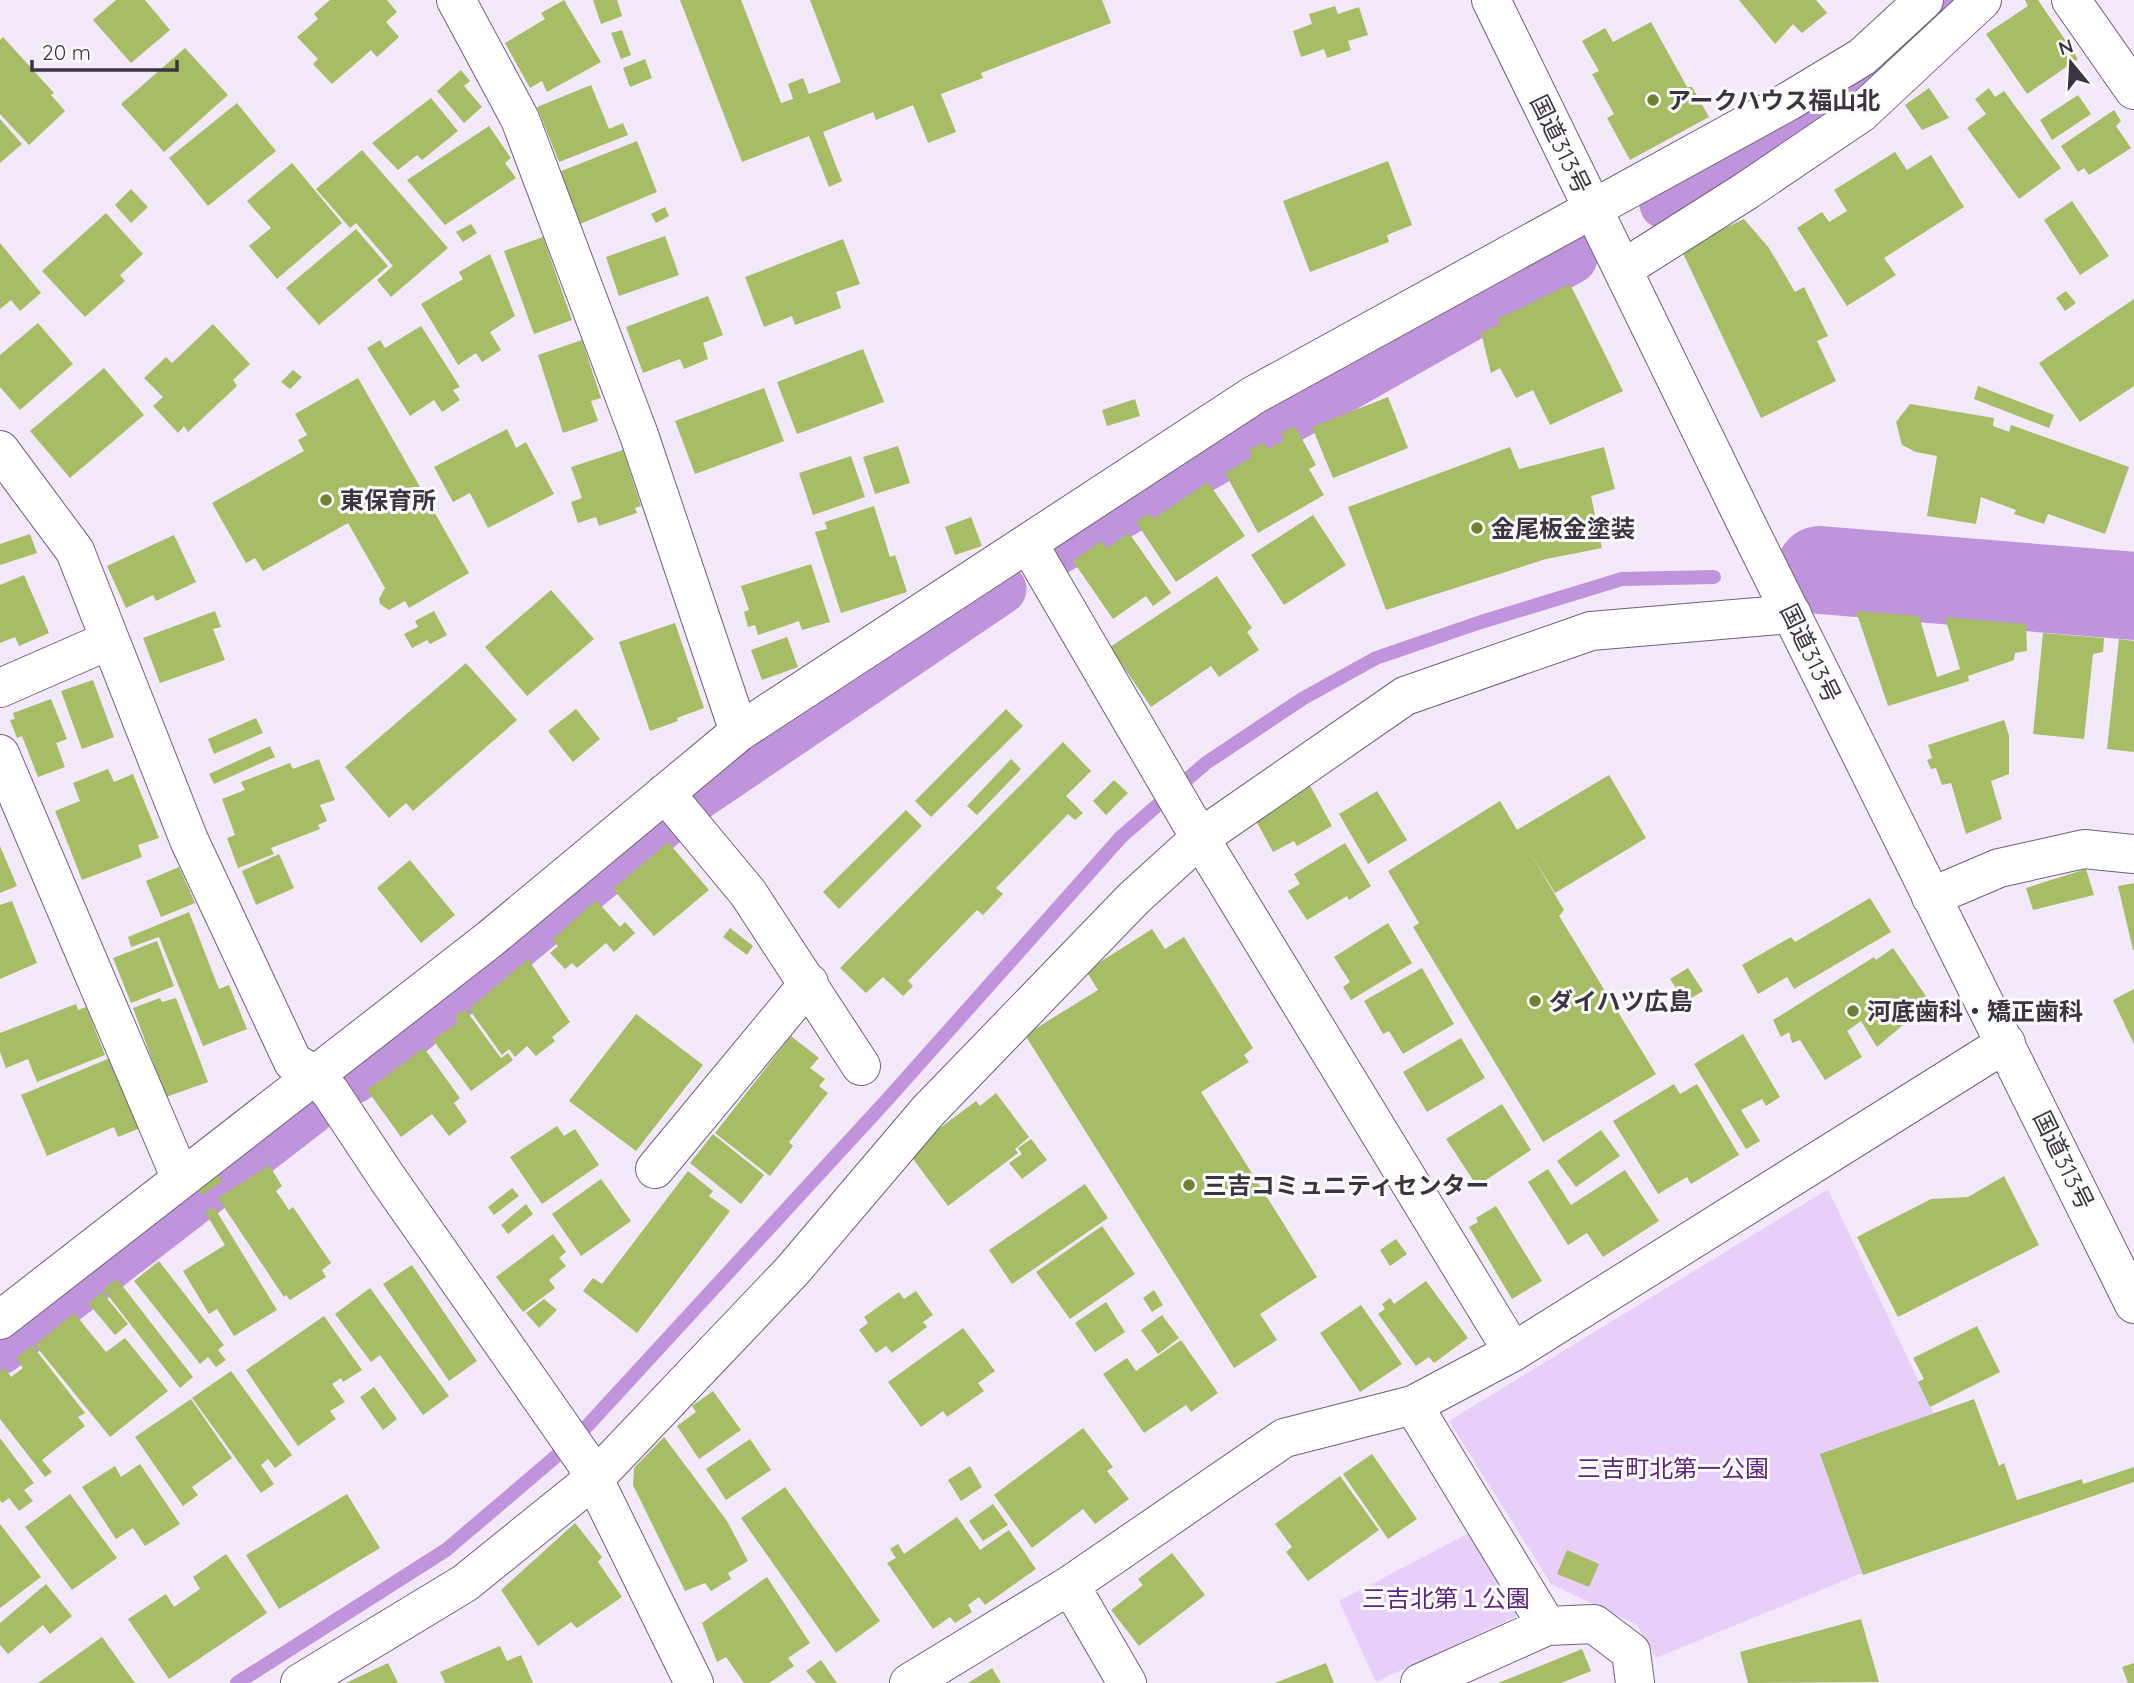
<svg xmlns="http://www.w3.org/2000/svg" width="2134" height="1683" viewBox="0 0 2134 1683" font-family="Quicksand,'Noto Sans JP',sans-serif">
	<style>
		.green { fill: #e8cffa }
		.lines { fill: none; stroke-linecap: round; stroke-linejoin: round }
		.stream { stroke: #c093dd; stroke-width: 14 }
		.canal { stroke: #c093dd; stroke-width: 51 }
		.river { stroke: #c093dd; stroke-width: 88 }
		.building { fill: #a6bc65 }
		.minor-casing { stroke: #70617b; stroke-width: 40 }
		.highway-casing { stroke: #70617b; stroke-width: 40 }
		.minor { stroke: #fff; stroke-width: 38 }
		.highway { stroke: #fff; stroke-width: 38 }
		.poi-dot { fill: #708232; stroke: #fbfbfb; stroke-width: 2.5 }
		.labels { text-anchor: middle; dominant-baseline: central; stroke-width: 6; stroke-linejoin: round; paint-order: stroke }
		.poi-label { font-size: 24px; font-weight: bold; fill: #3b3440; stroke: #fbfbfb; text-anchor: start }
		.street-label { font-size: 24px; fill: #3b3440; stroke: #fbfbfb }
		.park-label { font-size: 24px; fill: #5d257b; stroke: #fbfbfb }
	</style>
	<rect width="100%" height="100%" fill="#f4e9fb"/>
	<path class="green" d="M1828 1189 1936 1418 1867 1571 1656 1658 1637 1625 1551 1584 1449 1421Z
		M1469 1533 1517 1616 1376 1682 1339 1601Z"/>
	<g class="lines">
		<path class="stream" d="M237 1683 446 1550 553 1459 589 1424 886 1101 1121 837 1206 763 1302 699 1376 658 1481 622 1622 579 1714 577"/>
		<path class="canal" d="M1665 204 1843 99 1954 0
			M1054 551 1572 258
			M354 1078 697 795 1001 589
			M0 1349 311 1109"/>
		<path class="river" d="M1820 570 2134 596"/>
	</g>
	<path class="building" d="M116 0H145L170 30 131 63 93 20Z
		M330 0H387L397 12 386 22 399 37 377 57 371 50 332 84 313 64 318 59 297 37 318 19 314 14Z
		M564 0 601 62 547 92 542 81 530 88 505 43 545 19 541 13Z
		M593 0H617L622 16 601 24Z
		M680 0H741L781 103 793 99 788 84 803 78 809 94 841 82 810 0H1102L1111 23 981 73 983 78 941 94 956 132 928 143 913 105 876 120 873 112 823 132 842 181 829 187 809 136 742 162Z
		M1739 0H1816L1827 13 1802 33 1793 24 1775 44Z
		M2025 0H2038L2078 59 2027 94 1986 34 2028 6Z
		M1335 6 1338 14 1359 7 1368 35 1348 41 1351 50 1327 58 1324 49 1301 57 1293 31 1312 24 1309 14Z
		M1651 22 1687 87H1692L1709 117 1630 160 1607 118 1614 114 1592 74 1599 71 1582 41 1605 28 1613 42Z
		M622 30 631 55 621 59 611 33Z
		M3 37 54 93 51 95 65 111 29 145 0 114V40Z
		M185 48 228 95 164 152 121 104Z
		M645 59 652 78 630 87 623 68Z
		M461 70 470 81 464 86 482 107 464 123 437 91Z
		M591 85 609 129 623 123 628 135 559 162 537 107Z
		M1929 88 1949 118 1922 130 1905 105Z
		M1989 88 1995 97 2004 91 2061 168 2019 199 1967 128 1986 114 1975 99Z
		M2078 95 2091 114 2052 140 2040 120Z
		M431 98 458 131 422 160 417 155 398 170 372 143Z
		M237 103 276 151 208 206 169 158Z
		M2114 110 2121 121 2116 126 2131 148 2089 175 2084 168 2078 172 2061 146Z
		M0 119 22 144 0 163Z
		M489 126 511 158 505 163 516 178 445 225 407 180Z
		M637 141 657 192 580 224 559 172Z
		M362 150 448 248 391 297 377 280 393 266 356 223 350 228 316 189Z
		M1895 152 1907 170 1931 155 1964 207 1884 258 1896 275 1847 306 1797 228 1822 212 1829 222 1847 211 1834 190Z
		M1388 161 1412 225 1387 235 1389 242 1310 272 1283 201Z
		M292 163 342 223 277 279 249 246 271 228 247 201Z
		M131 189 148 207 131 223 115 205Z
		M2072 201 2109 256 2080 275 2044 220Z
		M665 207 669 216 656 223 651 214Z
		M106 213 143 254 120 275 125 281 85 317 42 271Z
		M1744 219 1769 248 1795 292 1804 287 1828 336 1817 341 1836 381 1761 418 1681 249Z
		M471 224 477 233 463 242 456 232Z
		M356 229 388 266 319 325 286 288Z
		M665 236 679 275 619 296 606 257Z
		M543 237 572 320 534 334 504 251Z
		M843 239 860 284 836 292 841 308 795 325 792 316 764 327 745 277Z
		M0 243 41 293 20 311 11 300 0 309Z
		M490 254 515 316 490 332 501 350 482 362 476 353 458 365 421 304 463 279 459 272Z
		M1570 284 1623 391 1550 425 1533 390 1516 398 1500 368 1491 373 1481 333 1500 324 1498 319Z
		M2066 291 2076 303 2065 311 2056 298Z
		M708 296 723 335 703 343 708 359 684 369 680 359 643 373 626 327Z
		M2134 299V386L2080 422 2039 363Z
		M38 323 73 364 20 410 0 387V355Z
		M213 324 250 364 233 380 237 386 188 432 184 426 178 433 153 406 163 397 144 378 166 357 172 363Z
		M421 326 460 387 453 390 460 400 442 412 434 400 410 416 367 348 380 340 385 348Z
		M582 340 601 398 591 401 598 421 563 433 538 355Z
		M863 349 884 402 797 434 777 382Z
		M104 368 144 415 70 478 30 431Z
		M293 370 302 377 290 389 281 382Z
		M358 378 469 573 409 608 405 601 389 610 380 604 379 599 385 588 348 523 263 571 255 558 246 563 212 503 304 451 298 440 307 435 295 414Z
		M1978 386 2054 415 2049 428 1974 399Z
		M764 388 784 441 695 474 675 421Z
		M1388 397 1408 448 1333 478 1312 427Z
		M1135 399 1140 416 1107 426 1102 410Z
		M1910 404 1994 418 1993 426 2009 432 2011 425 2129 467 2105 534 2048 514 2044 524 2014 514 2016 510 1981 497 1976 524 1927 516 1937 456 1916 452 1902 445 1896 422Z
		M1295 426 1316 465 1309 469 1324 495 1258 533 1225 473 1252 457 1249 450 1263 442 1268 449 1284 440 1281 433Z
		M507 429 516 448 526 442 554 494 488 528 470 493 453 502 434 467Z
		M898 446 910 483 875 494 863 457Z
		M1510 447 1519 469 1604 447 1615 489 1591 496 1602 548 1546 559 1386 610 1348 507Z
		M623 450 641 506 635 508 637 513 599 526 596 517 578 523 571 502 582 498 571 467Z
		M851 456 865 497 813 515 799 473Z
		M1208 482 1245 536 1176 582 1136 522 1150 513 1153 519Z
		M874 506 890 557 895 555 907 592 841 613 815 532 827 529 825 522Z
		M1313 515 1346 565 1284 605 1251 555Z
		M971 517 982 546 955 555 945 527Z
		M1129 533 1171 593 1153 606 1146 596 1113 619 1073 561 1101 541 1107 548Z
		M30 534 37 553 0 565V544Z
		M174 535 196 582 156 601 153 595 126 608 107 566Z
		M811 564 830 622 802 630 799 621 758 635 755 625 748 627 744 612 749 610 741 586Z
		M24 575 49 633 19 646 15 637 0 643V585Z
		M1217 576 1252 628 1247 632 1259 650 1219 677 1211 666 1151 707 1110 647Z
		M551 590 594 639 527 696 485 647Z
		M215 611 221 627 213 629 225 660 160 683 143 638Z
		M434 611 447 635 430 644 427 640 412 648 404 634 418 627 415 621Z
		M1856 611 1919 616 1937 677 1960 669 1945 617 2026 624 2027 651 2015 653 2014 660 1968 676 1969 681 1888 706Z
		M675 623 704 708 677 718 678 721 650 731 619 642Z
		M2043 633 2104 638 2103 652 2093 654 2084 739 2033 734Z
		M787 637 798 667 762 680 751 650Z
		M2119 639 2134 641V752L2107 749Z
		M466 663 517 720 413 811 406 803 389 818 345 767Z
		M93 680 114 737 82 749 61 691Z
		M51 699 67 739 56 743 65 767 38 777 22 736 17 738 10 720 15 719 13 713Z
		M576 709 600 739 573 762 548 731Z
		M1006 709 1023 726 931 817 915 801Z
		M256 718 263 733 214 754 208 739Z
		M2004 720 2009 735V774L1991 781 2002 819 1966 834 1951 783 1942 785 1936 768 1931 769 1927 760 1932 758 1928 745Z
		M1063 742 1091 771 1066 796 1083 813 1075 820 1068 814 996 888 1003 894 983 915 977 910 908 981 913 986 903 996 883 977 866 993 840 968Z
		M270 746 275 757 214 784 209 774Z
		M319 759 335 800 320 805 327 821 318 825 320 829 271 848 274 854 238 868 227 838 235 835 222 799 245 790 241 782 290 763 293 769Z
		M1011 759 1021 769 977 815 967 806Z
		M108 769 114 782 133 774 159 838 138 845 142 857 82 880 55 811 80 801 73 783Z
		M1609 775 1646 838 1555 893 1528 849 1564 910 1559 916 1656 1074 1543 1142 1413 927 1419 923 1388 871 1500 801 1517 830Z
		M1114 780 1128 793 1106 815 1093 801Z
		M1307 780 1332 826 1297 846 1294 841 1273 852 1254 817Z
		M1377 791 1407 840 1368 864 1339 814Z
		M906 810 922 826 839 909 823 892Z
		M668 842 709 890 654 936 613 889Z
		M1345 843 1371 886 1349 900 1347 896 1307 920 1288 891 1300 884 1294 874Z
		M0 846 17 886 0 893Z
		M279 854 294 888 256 905 242 871Z
		M410 860 455 915 421 943 377 888Z
		M179 867 195 903 161 917 146 881Z
		M2086 869 2094 895 2033 910 2026 888Z
		M2134 883V950H2133L2118 886Z
		M1870 898 1891 932 1794 989 1787 977 1758 994 1742 965 1791 937 1795 942Z
		M596 900 620 927 625 922 635 933 614 952 606 943 577 968 572 963 565 969 550 953 558 946 552 940Z
		M12 901 37 963 0 979V905Z
		M189 912 219 989 229 985 247 1029 203 1046 159 937 131 947 128 937Z
		M1388 923 1412 963 1351 1000 1343 987 1350 982 1334 957Z
		M730 928 753 946 747 955 723 937Z
		M1152 929 1165 949 1184 937 1253 1048 1244 1055 1249 1062 1201 1092 1317 1277 1260 1314 1277 1340 1234 1368 1025 1035 1098 990 1086 971Z
		M157 941 174 986 131 1003 113 958Z
		M1893 948 1930 1002 1877 1047 1861 1021 1847 1031 1862 1057 1825 1080 1800 1040 1792 1043 1789 1032 1781 1037 1773 1020 1874 957 1876 960Z
		M528 959 570 1022 552 1037 555 1041 536 1056 527 1046 515 1057 509 1049 502 1055 469 1009Z
		M1422 968 1454 1024 1403 1054 1389 1031 1383 1034 1364 1001Z
		M1688 968 1703 991 1685 1002 1670 979Z
		M2134 989V1044L2113 1000Z
		M160 998 162 1002 176 998 208 1082 166 1097 133 1008Z
		M76 1004 78 1010 86 1007 105 1055 37 1082 28 1059 6 1068 0 1052V1033Z
		M465 1009 501 1058 508 1053 513 1060 471 1091 433 1040 458 1022 455 1017Z
		M636 1014 703 1065 636 1151 569 1101Z
		M1743 1034 1780 1097 1766 1106 1762 1099 1741 1110 1760 1141 1746 1149 1694 1064Z
		M791 1036 819 1058 810 1068 825 1079 819 1086 828 1093 789 1142 793 1146 770 1176 715 1133Z
		M1461 1038 1485 1078 1427 1112 1403 1072Z
		M424 1048 460 1098 454 1103 467 1122 449 1136 432 1114 401 1137 367 1090Z
		M110 1058 140 1128 118 1137 114 1127 47 1156 21 1095Z
		M1674 1084 1680 1094 1697 1084 1739 1155 1691 1184 1687 1177 1658 1194 1613 1121Z
		M996 1093 1029 1137 1015 1149 1018 1153 948 1206 908 1152 976 1101 980 1106Z
		M1502 1104 1531 1150 1477 1186 1446 1139Z
		M557 1126 564 1136 575 1129 599 1165 542 1204 510 1157Z
		M1601 1130 1620 1156 1576 1187 1557 1161Z
		M713 1134 764 1175 741 1204 690 1163Z
		M1031 1139 1047 1160 1022 1179 1009 1163 1022 1154 1018 1148Z
		M269 1165 282 1186 276 1191 289 1210 293 1207 331 1263 322 1270 326 1277 290 1300 286 1295 284 1297 218 1198Z
		M1548 1169 1571 1205 1625 1170 1659 1221 1603 1257 1587 1233 1568 1245 1528 1182Z
		M688 1171 713 1191 709 1196 730 1211 637 1333 583 1291 593 1278 602 1284Z
		M217 1173 222 1181 202 1195 196 1186Z
		M2004 1176 2039 1245 1898 1317 1857 1237 1931 1199 1968 1197Z
		M601 1179 631 1221 581 1256 552 1214Z
		M1085 1184 1108 1218 1012 1284 989 1250Z
		M512 1188 519 1196 494 1215 488 1207Z
		M526 1204 533 1214 508 1234 501 1225Z
		M1496 1206 1542 1281 1512 1299 1469 1227 1478 1222 1476 1218Z
		M214 1207 277 1310 234 1336 217 1309 209 1314 183 1271 225 1245 205 1212Z
		M1102 1226 1135 1274 1070 1319 1036 1272Z
		M553 1234 566 1252 559 1258 566 1266 549 1280 555 1288 523 1312 496 1277Z
		M1396 1239 1407 1254 1390 1266 1380 1250Z
		M159 1261 224 1345 218 1350 226 1360 216 1367 208 1357 200 1364 134 1281Z
		M412 1265 477 1361 449 1381 383 1284Z
		M117 1279 193 1377 180 1388 103 1289Z
		M1426 1281 1468 1338 1434 1363 1429 1357 1416 1366 1378 1314 1385 1309 1382 1304 1390 1298 1394 1304Z
		M370 1288 449 1396 423 1415 380 1355 371 1362 335 1314Z
		M1154 1290 1163 1305 1152 1312 1143 1298Z
		M916 1291 933 1315 923 1322 927 1327 892 1353 886 1346 876 1353 859 1330 868 1323 864 1317 899 1292 904 1299Z
		M102 1292 128 1324 115 1335 88 1303Z
		M544 1299 557 1310 539 1328 526 1313Z
		M1106 1302 1125 1332 1095 1352 1075 1323Z
		M1361 1305 1402 1364 1360 1392 1320 1333Z
		M74 1313 106 1352 125 1338 168 1391 110 1437 35 1345Z
		M1162 1315 1179 1338 1158 1354 1141 1330Z
		M324 1316 362 1370 343 1382 341 1378 332 1384 345 1402 330 1411 336 1419 298 1446 246 1370Z
		M1977 1326 2000 1372 1930 1407 1918 1382 1924 1379 1913 1358Z
		M963 1328 995 1371 978 1383 984 1391 947 1417 943 1411 921 1427 888 1382Z
		M1181 1340 1218 1393 1191 1412 1186 1405 1144 1433 1103 1374 1127 1358 1136 1371Z
		M32 1345 85 1413 78 1417 85 1426 42 1460 52 1472 45 1477 0 1419V1372L5 1368 11 1377 23 1368 16 1358Z
		M231 1371 292 1455 275 1468 268 1459 261 1465 274 1484 261 1493 192 1398Z
		M374 1387 397 1419 383 1430 360 1397Z
		M713 1391 741 1430 699 1459 677 1426 696 1412 692 1406Z
		M191 1399 232 1458 192 1487 198 1495 183 1506 135 1437Z
		M1974 1399 1999 1466 2004 1463 2017 1500 2082 1479 2083 1484 2134 1467V1482L1863 1575 1820 1454Z
		M1083 1428 1113 1467 1107 1471 1129 1499 1095 1524 1083 1509 1032 1548 994 1495Z
		M664 1437 727 1521 748 1561 728 1573 731 1579 711 1591 705 1583 685 1591 633 1485 634 1468Z
		M0 1438 34 1483 24 1490 33 1501 19 1511 9 1498 2 1503 0 1500Z
		M750 1439 771 1470 726 1500 706 1469Z
		M1372 1454 1417 1519 1388 1539 1343 1474Z
		M140 1464 180 1524 145 1546 133 1528 116 1539 82 1487 115 1466 121 1477Z
		M970 1466 982 1487 961 1501 948 1480Z
		M1340 1476 1379 1530 1308 1581 1286 1552 1292 1547 1275 1524Z
		M785 1487 880 1621 836 1653 741 1518Z
		M70 1494 117 1558 72 1590 25 1527Z
		M347 1494 380 1548 279 1609 246 1555Z
		M993 1504 1008 1525 983 1541 969 1521Z
		M957 1517 980 1550 1009 1530 1036 1569 985 1605 979 1597 968 1605 972 1612 955 1623 950 1617 933 1629 887 1563 896 1558 890 1549 898 1544 904 1554Z
		M575 1523 602 1557 598 1562 622 1597 577 1628 571 1622 538 1646 501 1590Z
		M0 1524 41 1577 0 1608Z
		M1567 1550 1599 1564 1589 1587 1557 1574Z
		M1172 1553 1205 1595 1139 1646 1111 1610 1143 1585 1138 1579Z
		M226 1554 267 1613 169 1679 128 1619 166 1594 174 1607 200 1589 193 1577Z
		M767 1577 810 1643 788 1658 794 1666 769 1683H744L726 1657 717 1662 702 1623Z
		M46 1584 72 1616 50 1634 43 1625 8 1654 0 1645V1623Z
		M1861 1619 1879 1682 1748 1683 1740 1652Z
		M102 1637 135 1683H38Z
		M500 1646 507 1661 521 1655 533 1683H445L440 1672Z
		M1582 1649 1591 1671 1561 1683H1498Z
		M821 1660 837 1683H816L806 1671Z
		M388 1663 398 1683H346Z
		M1326 1663 1334 1683H1275Z
		M2134 1663V1683H2128L2122 1667Z
		M992 1668 1001 1683H968Z"/>
	<g class="lines">
		<defs>
			<path id="minor" d="M456 0 520 119 639 435 739 732
				M2071 0 2134 90
				M1623 269 1746 191 1861 113 1982 0
				M0 450 75 551 189 840 293 1062 316 1075 331 1093 388 1179 585 1461 694 1683
				M1028 543 1200 838 1513 1352
				M0 688 110 640
				M0 754 181 1179
				M665 793 748 893 861 1066
				M1931 897 1999 868 2084 849 2134 854
				M655 1169 809 983
				M0 1320 490 939 739 732 1254 395 1789 101 1862 57 1924 0
				M1413 1405 1547 1626 1594 1624 1631 1652 1635 1683
				M1070 1585 1127 1683
				M300 1683 465 1583 595 1478 792 1271 928 1111 1134 898 1200 838 1405 696 1591 631 1792 614
				M909 1683 1070 1585 1284 1438 1413 1405 1513 1352 2006 1043
				M1420 1683 1547 1626"/>
			<path id="highway" d="M1491 0 1750 531 2134 1304"/>
		</defs>
		<use href="#minor" class="minor-casing"/>
		<use href="#highway" class="highway-casing"/>
		<use href="#minor" class="minor"/>
		<use href="#highway" class="highway"/>
	</g>
	<g class="poi-dot">
		<circle cx="1653" cy="100" r="7"/>
		<circle cx="326" cy="500" r="7"/>
		<circle cx="1477" cy="528" r="7"/>
		<circle cx="1535" cy="1001" r="7"/>
		<circle cx="1853" cy="1011" r="7"/>
		<circle cx="1189" cy="1185" r="7"/>
	</g>
	<g class="labels">
		<g class="poi-label">
			<text x="1667" y="100">アークハウス福山北</text>
			<text x="340" y="500">東保育所</text>
			<text x="1491" y="528">金尾板金塗装</text>
			<text x="1549" y="1001">ダイハツ広島</text>
			<text x="1867" y="1011">河底歯科・矯正歯科</text>
			<text x="1203" y="1185">三吉コミュニティセンター</text>
		</g>
		<g class="street-label">
			<text transform="translate(1561 144) rotate(64)">国道313号</text>
			<text transform="translate(1811 653) rotate(64)">国道313号</text>
			<text transform="translate(2064 1160) rotate(64)">国道313号</text>
		</g>
		<g class="park-label">
			<text x="1673" y="1468">三吉町北第一公園</text>
			<text x="1446" y="1598">三吉北第１公園</text>
		</g>
	</g>
	<g transform="translate(2071 63) rotate(342)" stroke="#fbfbfb" stroke-width="5" paint-order="stroke">
	<path d="M0-5L12 26L0 18L-12 26Z" fill="#3b3440"/>
	<text y="-10" font-size="19" font-weight="bold" text-anchor="middle" fill="#3b3440">N</text>
	</g>
	<path d="M32 60v10h145v-10" fill="none" stroke="#3b3440" stroke-width="3.5"/>
	<text x="42" y="60" font-size="21" fill="#3b3440" stroke="#fbfbfb" stroke-width="5" paint-order="stroke">20 m</text>
</svg>
